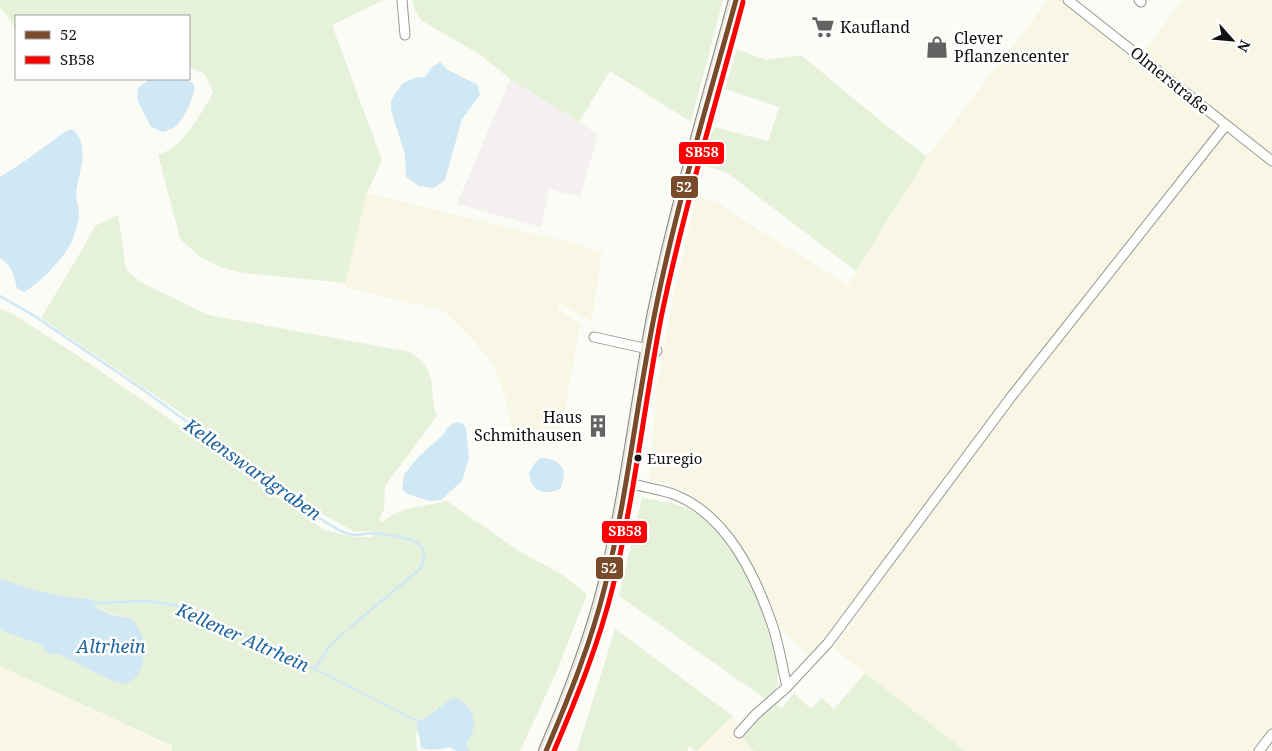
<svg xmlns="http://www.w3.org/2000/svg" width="1272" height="751" viewBox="0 0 1272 751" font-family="'Noto Serif',serif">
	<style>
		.industrial { fill: #f4f0f2 }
		.farmland { fill: #f8f6e5 }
		.green { fill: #e6f1d9 }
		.water { fill: #d0e7f4 }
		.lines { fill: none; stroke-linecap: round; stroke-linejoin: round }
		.stream { stroke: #d0e7f4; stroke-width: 2.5 }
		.street-casing { stroke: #979795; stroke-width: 11 }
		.primary-casing { stroke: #848482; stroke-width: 16 }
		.street { stroke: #fffffe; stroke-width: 9 }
		.primary { stroke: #ece8dc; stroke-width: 14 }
		.bus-1-casing { stroke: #fff; stroke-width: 9 }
		.bus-2-casing { stroke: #fff; stroke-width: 9 }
		.bus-1 { stroke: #7a4b2a; stroke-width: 5 }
		.bus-2 { stroke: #f00; stroke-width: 5 }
		.bus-dot { fill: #111; stroke: #fff; stroke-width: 2 }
		.labels { text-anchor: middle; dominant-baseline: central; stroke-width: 5; stroke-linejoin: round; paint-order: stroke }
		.bus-label { font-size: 15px; fill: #111; stroke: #fff; text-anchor: start }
		.poi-label { font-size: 16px; fill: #111; stroke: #fff; text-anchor: start }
		.street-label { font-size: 16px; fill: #111; stroke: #fff }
		.water-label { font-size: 18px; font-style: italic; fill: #20659d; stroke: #fff }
		.line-badge { stroke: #fff; stroke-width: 2 }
		.badge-label { font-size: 14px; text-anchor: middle; font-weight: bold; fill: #fff }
	</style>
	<rect width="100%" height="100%" fill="#fcfcf7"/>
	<path class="industrial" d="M510 79 598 134 580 197 549 189 541 227 457 204Z"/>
	<path class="farmland" d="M1048 0H1061L1215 121 1219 127 854 603 809 657 774 621 715 519 702 504 686 492 667 484 649 481 656 392 668 322 696 196 717 202 732 213 848 285 927 157Z
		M1182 0H1272V156L1143 53Z
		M1228 136 1240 143 1272 168V729L1255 751H965L834 649 901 550 1038 367 1216 143 1222 138Z
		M367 193 569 242 602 252 592 321 558 303 559 310 580 324 559 443 513 435 506 399 493 364 473 340 442 310 347 288 345 283Z
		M0 666 172 747V751H0Z
		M733 716 742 737 754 751H696Z"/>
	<path class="green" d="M0 0H384L332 25 382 160 367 193 345 283 243 273 220 267 200 257 180 239 158 154C161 153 166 152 169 150 184 142 206 107 213 92L205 74 189 67V16H16V29L0 7Z
		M412 0H723L691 122 610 71 579 122 510 79 479 54 422 21 415 11Z
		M737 49 766 60 801 55 883 123 927 157 856 271 726 172 702 165 714 127 768 141 779 107 725 89Z
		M118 215 126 269 132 275 144 284 209 315 410 352C429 365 432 375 433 397 434 404 434 410 437 416L385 486 384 509 379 520 383 522C400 505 426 507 447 501L519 551 561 574 587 594 556 673 520 751H470L466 746 472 733 437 708 425 719 419 720 417 723 419 733 416 732 417 751H172V746L0 666V630L41 645 49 654 59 653 110 680 125 616 113 615 97 608 93 599C60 598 31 589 0 579V308L16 316 80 357 197 438 324 530 355 537H372V531L355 532 313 509 261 472 212 434 41 318 82 250 95 226Z
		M642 498C665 501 689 505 706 520 716 528 724 538 731 549 748 574 789 664 775 692 773 695 769 698 767 700L619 596Z
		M615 629 733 716 696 751 689 746 687 751H577Z
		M865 673 965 751H754L742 737 756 720 776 704 782 708 794 693 811 709 822 698 834 709Z"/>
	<path class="water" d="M440 62 448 70 478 85 480 95 462 119 445 180 434 188 419 186 406 177 405 154 391 111V100L402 84 414 78 425 77 432 67Z
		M150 79H184C188 80 192 82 194 85 197 93 183 120 177 125 174 128 168 130 163 132L151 127 137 99 138 88Z
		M72 129C92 145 78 173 76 194 76 202 80 210 79 217 78 225 74 236 71 243 64 258 38 285 24 292L17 289C15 277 11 264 0 258V177L25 161 66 131Z
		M458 422 463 424 466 428 469 458 462 481 441 500 430 501 419 498 408 494 402 489 404 475 410 467 419 456 442 436 448 427 454 423Z
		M541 458C562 458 569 471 560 489 543 496 531 491 529 473L534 464Z
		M0 579C32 589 59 598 93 599L97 608C101 610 106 613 111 615 119 617 126 615 133 621 147 634 148 665 134 679 131 681 127 683 124 684L110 680 59 654H49L41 645 0 630Z
		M454 697C466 700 475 714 474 726 473 733 469 740 466 746L470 751H457L449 747C440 750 429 751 421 748L417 723 419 720C426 719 446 702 454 697Z"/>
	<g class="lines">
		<path class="stream" d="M0 296 33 315 145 391 313 514C325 521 341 534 355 535 361 535 368 533 374 533 381 533 387 535 394 536 414 539 433 545 420 569L349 628
			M93 603 146 601 174 605 200 614 315 669 421 723
			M315 669 331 644 345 632"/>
		<defs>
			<path id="street" d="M402 0 405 35
				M1068 0 1272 161
				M1139 0 1141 2
				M594 337 657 351
				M627 482C643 488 663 489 678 496 728 518 755 575 772 624 779 644 782 666 787 687
				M739 733 755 715 787 687 828 643 1011 397 1226 125
				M1259 751 1272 734"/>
			<path id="primary" d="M546 751C569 698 591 642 605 586 627 497 637 407 654 317 676 210 708 105 736 0"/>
		</defs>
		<use href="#street" class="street-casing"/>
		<use href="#primary" class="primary-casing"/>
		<use href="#street" class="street"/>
		<use href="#primary" class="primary"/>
		<defs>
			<path id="bus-1" d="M546 751C569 697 591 643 605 586 627 497 636 407 654 317 675 210 707 105 736 0"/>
			<path id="bus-2" d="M554 751C577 697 599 643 613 586 634 498 644 407 661 318 683 212 715 107 743 2"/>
		</defs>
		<use href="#bus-1" class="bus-1-casing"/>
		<use href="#bus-2" class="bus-2-casing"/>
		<use href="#bus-1" class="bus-1"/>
		<use href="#bus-2" class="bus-2"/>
	</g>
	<defs>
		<symbol id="supermarket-bare" viewBox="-9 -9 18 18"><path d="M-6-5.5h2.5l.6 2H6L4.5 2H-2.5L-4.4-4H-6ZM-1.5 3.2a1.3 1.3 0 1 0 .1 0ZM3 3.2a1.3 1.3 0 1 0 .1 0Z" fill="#636362" stroke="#fff" stroke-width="2.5" paint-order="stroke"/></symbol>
		<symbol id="shop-bare" viewBox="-9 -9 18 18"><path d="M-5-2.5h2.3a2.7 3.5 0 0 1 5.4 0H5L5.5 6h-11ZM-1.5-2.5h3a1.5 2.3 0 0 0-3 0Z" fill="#636362" stroke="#fff" stroke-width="2.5" paint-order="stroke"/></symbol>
		<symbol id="building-bare" viewBox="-9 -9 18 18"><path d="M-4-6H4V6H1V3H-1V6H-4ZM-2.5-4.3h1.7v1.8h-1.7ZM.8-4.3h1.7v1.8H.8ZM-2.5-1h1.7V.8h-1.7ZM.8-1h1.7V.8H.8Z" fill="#636362" stroke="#fff" stroke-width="2.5" paint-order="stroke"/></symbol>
	</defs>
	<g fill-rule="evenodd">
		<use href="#supermarket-bare" x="807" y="11" width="32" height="32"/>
		<use href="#shop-bare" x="921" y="31" width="32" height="32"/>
		<use href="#building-bare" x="582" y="410" width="32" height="32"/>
	</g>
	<circle class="bus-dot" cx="638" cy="458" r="4.5"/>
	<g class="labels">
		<g class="bus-label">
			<text x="647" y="458">Euregio</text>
		</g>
		<g class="poi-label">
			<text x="840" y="27">Kaufland</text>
			<text x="954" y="38">Clever<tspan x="954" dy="18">Pflanzencenter</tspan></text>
			<text x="582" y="417" text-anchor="end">Haus<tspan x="582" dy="18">Schmithausen</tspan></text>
		</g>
		<g class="street-label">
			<text transform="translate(1170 80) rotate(39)">Olmerstraße</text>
		</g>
		<g class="water-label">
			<text transform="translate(253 469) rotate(35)">Kellenswardgraben</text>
			<text transform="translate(243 637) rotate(24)">Kellener Altrhein</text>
			<text x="111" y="646">Altrhein</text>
		</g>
	</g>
	<g class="line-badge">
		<rect x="678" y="141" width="47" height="24" rx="5" fill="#f00"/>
		<rect x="670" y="175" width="29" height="24" rx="5" fill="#7a4b2a"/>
		<rect x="601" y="520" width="47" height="24" rx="5" fill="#f00"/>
		<rect x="595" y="556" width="29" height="24" rx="5" fill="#7a4b2a"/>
	</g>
	<g class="badge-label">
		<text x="702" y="157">SB58</text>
		<text x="684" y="192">52</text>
		<text x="625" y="536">SB58</text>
		<text x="609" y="573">52</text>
	</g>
	<rect x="15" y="15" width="175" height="65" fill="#ffffff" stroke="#a0a0a0"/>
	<rect x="25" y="31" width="25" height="8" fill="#7a4b2a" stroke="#a0a0a0"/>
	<text x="60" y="40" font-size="15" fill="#111111">52</text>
	<rect x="25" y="56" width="25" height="8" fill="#ff0000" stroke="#a0a0a0"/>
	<text x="60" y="65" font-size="15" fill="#111111">SB58</text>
	<g transform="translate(1232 40) rotate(117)" stroke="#ffffff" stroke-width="4" paint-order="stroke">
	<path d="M0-4L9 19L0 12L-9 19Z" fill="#111111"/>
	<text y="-8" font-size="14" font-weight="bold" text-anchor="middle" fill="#111111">N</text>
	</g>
</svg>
